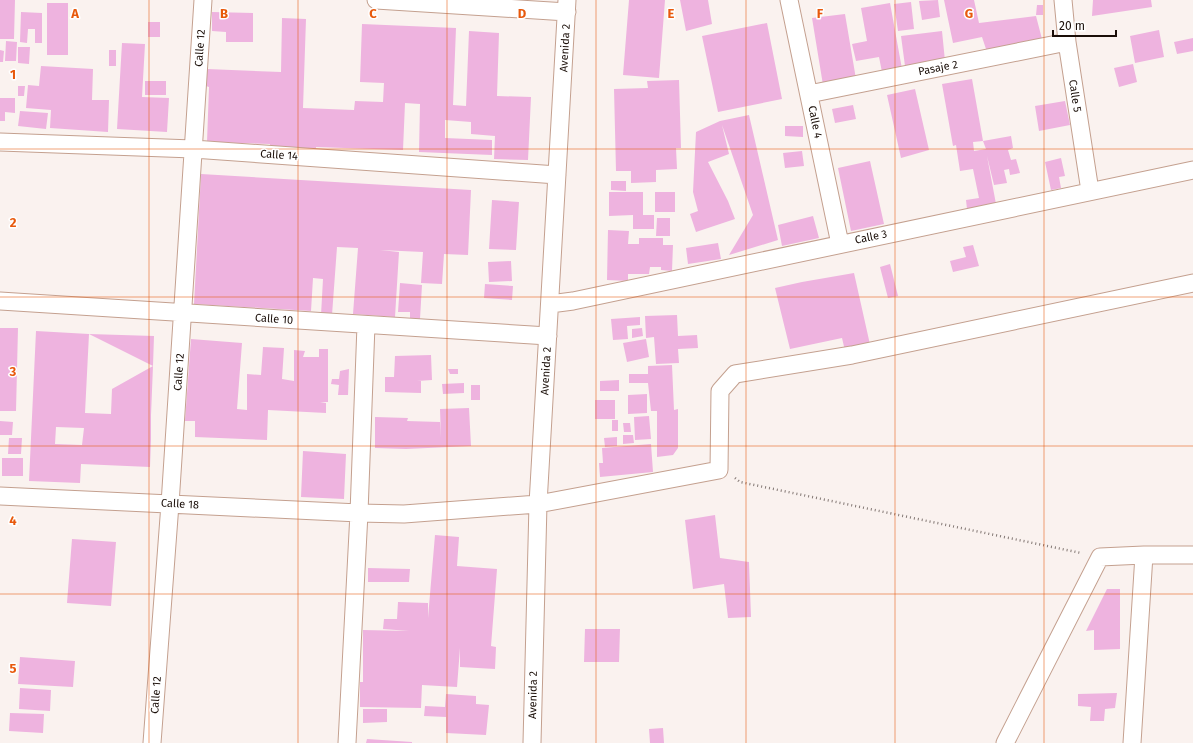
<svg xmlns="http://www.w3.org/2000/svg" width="1193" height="743" viewBox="0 0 1193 743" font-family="'Fira Sans',sans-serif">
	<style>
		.building { fill: #eeb3df; fill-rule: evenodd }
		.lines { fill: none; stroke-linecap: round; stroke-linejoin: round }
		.street-casing { stroke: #c4a08f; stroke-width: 19 }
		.path { stroke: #837874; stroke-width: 2.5; stroke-dasharray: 1 3; stroke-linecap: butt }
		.street { stroke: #fff; stroke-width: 17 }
		.grid { fill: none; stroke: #e8590c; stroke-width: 1; stroke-opacity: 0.55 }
		.labels { text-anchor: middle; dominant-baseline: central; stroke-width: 3; stroke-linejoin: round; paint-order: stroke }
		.street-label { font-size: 11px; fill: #1a0e08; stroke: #fff }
		.grid-label { font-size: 13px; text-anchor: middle; font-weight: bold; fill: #e8590c; stroke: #fff; stroke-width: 3; stroke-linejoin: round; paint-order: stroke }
	</style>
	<rect width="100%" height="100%" fill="#faf2ef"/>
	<path class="building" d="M0 0H15L14 39H0Z
		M629 0H665L659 78 623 75Z
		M680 0H708L712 24 686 31Z
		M938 0 940 17 922 20 919 1Z
		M944 0H974L979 23 1036 16 1042 39 987 52 982 37 953 43Z
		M1093 0H1151L1152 7 1092 16Z
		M911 2 914 29 898 31 894 4Z
		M47 3H68V55H47Z
		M890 3 902 69 882 72 879 57 856 61 852 44 867 41 861 8Z
		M1037 5H1043V15H1036Z
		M21 12 42 13V43H35V29H28L27 43 20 42Z
		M212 12 253 13V42H226V32L212 31Z
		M845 14 856 79 823 85 812 18Z
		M282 18 306 19 303 108 354 110 355 101 383 102 384 83 360 82 362 24 456 28 453 105 466 106 469 31 499 33 497 96 531 97 528 160 494 159 495 136 471 134V122L445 120V138L492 140V155L419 152 420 104 405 103 403 150 316 147V150L270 148V144L207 142 209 87 206 86 207 69 281 72Z
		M148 22H160V37H148Z
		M767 23 782 99 718 112 702 36Z
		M1159 30 1164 57 1135 63 1130 36Z
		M942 31 945 61 905 66 901 36Z
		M1193 38V51L1177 54 1174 42Z
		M6 41 17 42 16 61H5Z
		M122 43 145 44 142 97 169 98 167 132 117 129Z
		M18 47H30L29 64 18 63Z
		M0 50 4 51 3 62H0Z
		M109 50H116V66H109Z
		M1133 64 1137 82 1119 87 1114 68Z
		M41 66 93 69 92 100H109L108 132 50 128 51 110 26 108 28 85 39 86Z
		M972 79 983 141 973 142 974 151 986 149 983 141 1011 136 1013 148 1008 150 1011 160 1016 159 1020 173 1010 175 1009 169 1004 170 1007 183 994 185 987 156 996 204 967 209 966 200 979 198 973 169 960 171 956 145 953 146 942 84Z
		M679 80 681 148H676L677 169 656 170V182L631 183V171H616L614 89 648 88 647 81Z
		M145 81H166V95H145Z
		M18 86H25L24 96H18Z
		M915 89 929 150 901 158 887 95Z
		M0 98H15V113L5 112V121H0Z
		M1065 101 1070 125 1039 131 1035 106Z
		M853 105 856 119 835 123 832 109Z
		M20 111 48 113 46 129 18 126Z
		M749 115 778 240 729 255 753 215 722 125 729 154 708 162 728 201 735 219 696 232 690 214 698 211 693 192 696 132 720 121Z
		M785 126H803V137L785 136Z
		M802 151 804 166 785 168 783 153Z
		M1061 158 1065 176 1059 177 1061 188 1051 190 1045 162Z
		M870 161 884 224 851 231 838 168Z
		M201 174 471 190 468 255 444 254 442 284 421 283 423 252 380 250 399 252 395 317 353 314 358 248 337 247 332 315H321L323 279 313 278 311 311 194 304Z
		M611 181H626V191L611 190Z
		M609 192H643V215H654V229H633V215L609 216Z
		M655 192H675V212H655Z
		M492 200 519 202 516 250 489 249Z
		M813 216 819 238 782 246 778 225Z
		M657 218H670V236H656Z
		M608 230 629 231 628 244H639V238H663V245H673L672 271 661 270V267H650L649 274H628V281L607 280Z
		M718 243 721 259 688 264 686 248Z
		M973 245 979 266 953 272 950 261 966 257 963 247Z
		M511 261 512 281 489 282 488 262Z
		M890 264 898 296 888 298 880 267Z
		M854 273 871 349 846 355 842 338 790 349 775 288 802 282Z
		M400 283 422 285 420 319 410 318V312H398Z
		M485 284 513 286 512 300 484 298Z
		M677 315 678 336 697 335 698 348 678 349 679 363 656 364 654 337 646 338 645 316Z
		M640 317V325L627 326 628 339 613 340 611 319Z
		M0 328H18L16 411H0Z
		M642 328 643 336 632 338V329Z
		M36 331 89 334 85 413 111 414 112 389 153 366 89 334 154 336 153 366 151 415V439L150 467 81 464 80 483 29 481ZM56 427 84 428 82 445 55 444Z
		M191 339 242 343 237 409 247 410V374L261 375 263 347 284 348 282 379 294 381V350L305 351 303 357H319V349H328V402H320L326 403V413L268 410 267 440 195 437V421H185Z
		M646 339 649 357 627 362 623 343Z
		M431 355 432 380 417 381H421V393L385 392V377H394L395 356Z
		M672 365 674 410 678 409V448L673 455 657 457V411H651L648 383H629V374H648V366Z
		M349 369 348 395H338L339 385 331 384 332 379H339L340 371Z
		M448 369H458V374H450Z
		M619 380V391H600V381Z
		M464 383V393L443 394 442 384Z
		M471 385H480V400H471Z
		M647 394V413L628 414V395Z
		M595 400H615V419H595Z
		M469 408 471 446 406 449 375 448V417L408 418 407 421 440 422 441 438 440 409Z
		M649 416 651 439 635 440 634 417Z
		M612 420H618V431H612Z
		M0 421 13 422 12 435H0Z
		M623 423H630L631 432H624Z
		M623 435H633L634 443 623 444Z
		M617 437V446L605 447 604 438Z
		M9 438H22L21 454H8Z
		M651 444 653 472 600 477 599 463H603L602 448Z
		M303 451 346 454 344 499 301 497Z
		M2 458H23V476H2Z
		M715 515 720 558 749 562 751 617 728 618 724 584 693 589 685 520Z
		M435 535 459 537 457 566 497 569 491 646 496 647 495 669 460 667V648L457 687 422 685 421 708 360 707V682H363V630L409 631 383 629 384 619H397L398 602 428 603V618Z
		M72 539 116 542 111 606 67 603Z
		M368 568 410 569 409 582H368Z
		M1107 589H1120V649L1094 650V630L1086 631Z
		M585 629H620L619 662H584Z
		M20 657 75 661 73 687 18 684Z
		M20 688 51 690 50 711 19 709Z
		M1117 693 1115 708 1105 709 1104 721H1090L1091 707 1078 706V694Z
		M446 694 476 696V704L489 705 486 735 446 733V717L424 716 425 706 445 707Z
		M363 709H387V722L363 723Z
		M10 713 44 714 43 733 9 731Z
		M663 728 664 743H650L649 729Z
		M367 739 412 742V743H366Z"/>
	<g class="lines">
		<defs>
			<path id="street" d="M376 0 567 12
				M789 0 840 244
				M1063 0 1067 42 1090 191
				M809 94 1067 42
				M0 142 193 149 557 175
				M0 301 548 336
				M550 304 573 301 1193 170
				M0 496 359 513 404 514 538 504 719 470 720 391 735 374 852 355 1193 283
				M152 743 170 504 203 0
				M347 743 359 513 366 325
				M532 743 538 504 567 0
				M1005 743 1100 557 1144 555H1193
				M1132 743 1144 555"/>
		</defs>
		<use href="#street" class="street-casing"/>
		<path class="path" d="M735 478 740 482 1081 553"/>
		<use href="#street" class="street"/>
	</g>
	<path class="grid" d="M149 0V743M298 0V743M447 0V743M596 0V743M746 0V743M895 0V743M1044 0V743M0 149H1193M0 297H1193M0 446H1193M0 594H1193"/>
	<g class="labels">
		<g class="street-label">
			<text transform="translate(200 48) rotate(-86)">Calle 12</text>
			<text transform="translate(565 48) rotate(-87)">Avenida 2</text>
			<text transform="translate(938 68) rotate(-11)">Pasaje 2</text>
			<text transform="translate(1075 96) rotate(81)">Calle 5</text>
			<text transform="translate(815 122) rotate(78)">Calle 4</text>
			<text transform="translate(279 155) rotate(4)">Calle 14</text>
			<text transform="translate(871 237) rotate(-12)">Calle 3</text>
			<text transform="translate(274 319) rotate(4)">Calle 10</text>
			<text transform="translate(546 371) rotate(-87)">Avenida 2</text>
			<text transform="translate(179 372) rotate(-86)">Calle 12</text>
			<text transform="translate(180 504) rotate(3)">Calle 18</text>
			<text transform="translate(156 695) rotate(-86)">Calle 12</text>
			<text transform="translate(533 695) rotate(-89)">Avenida 2</text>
		</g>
	</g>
	<g class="grid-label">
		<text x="75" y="18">A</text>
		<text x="224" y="18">B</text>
		<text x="373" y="18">C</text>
		<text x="522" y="18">D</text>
		<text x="671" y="18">E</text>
		<text x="820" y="18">F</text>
		<text x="969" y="18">G</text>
		<text x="13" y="79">1</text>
		<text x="13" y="227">2</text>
		<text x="13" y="376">3</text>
		<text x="13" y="525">4</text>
		<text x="13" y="673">5</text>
	</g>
	<path d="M1053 30v6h63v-6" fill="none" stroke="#1a0e08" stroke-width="2"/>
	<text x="1059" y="30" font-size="12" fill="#1a0e08" stroke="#ffffff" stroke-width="3" paint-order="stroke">20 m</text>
</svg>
